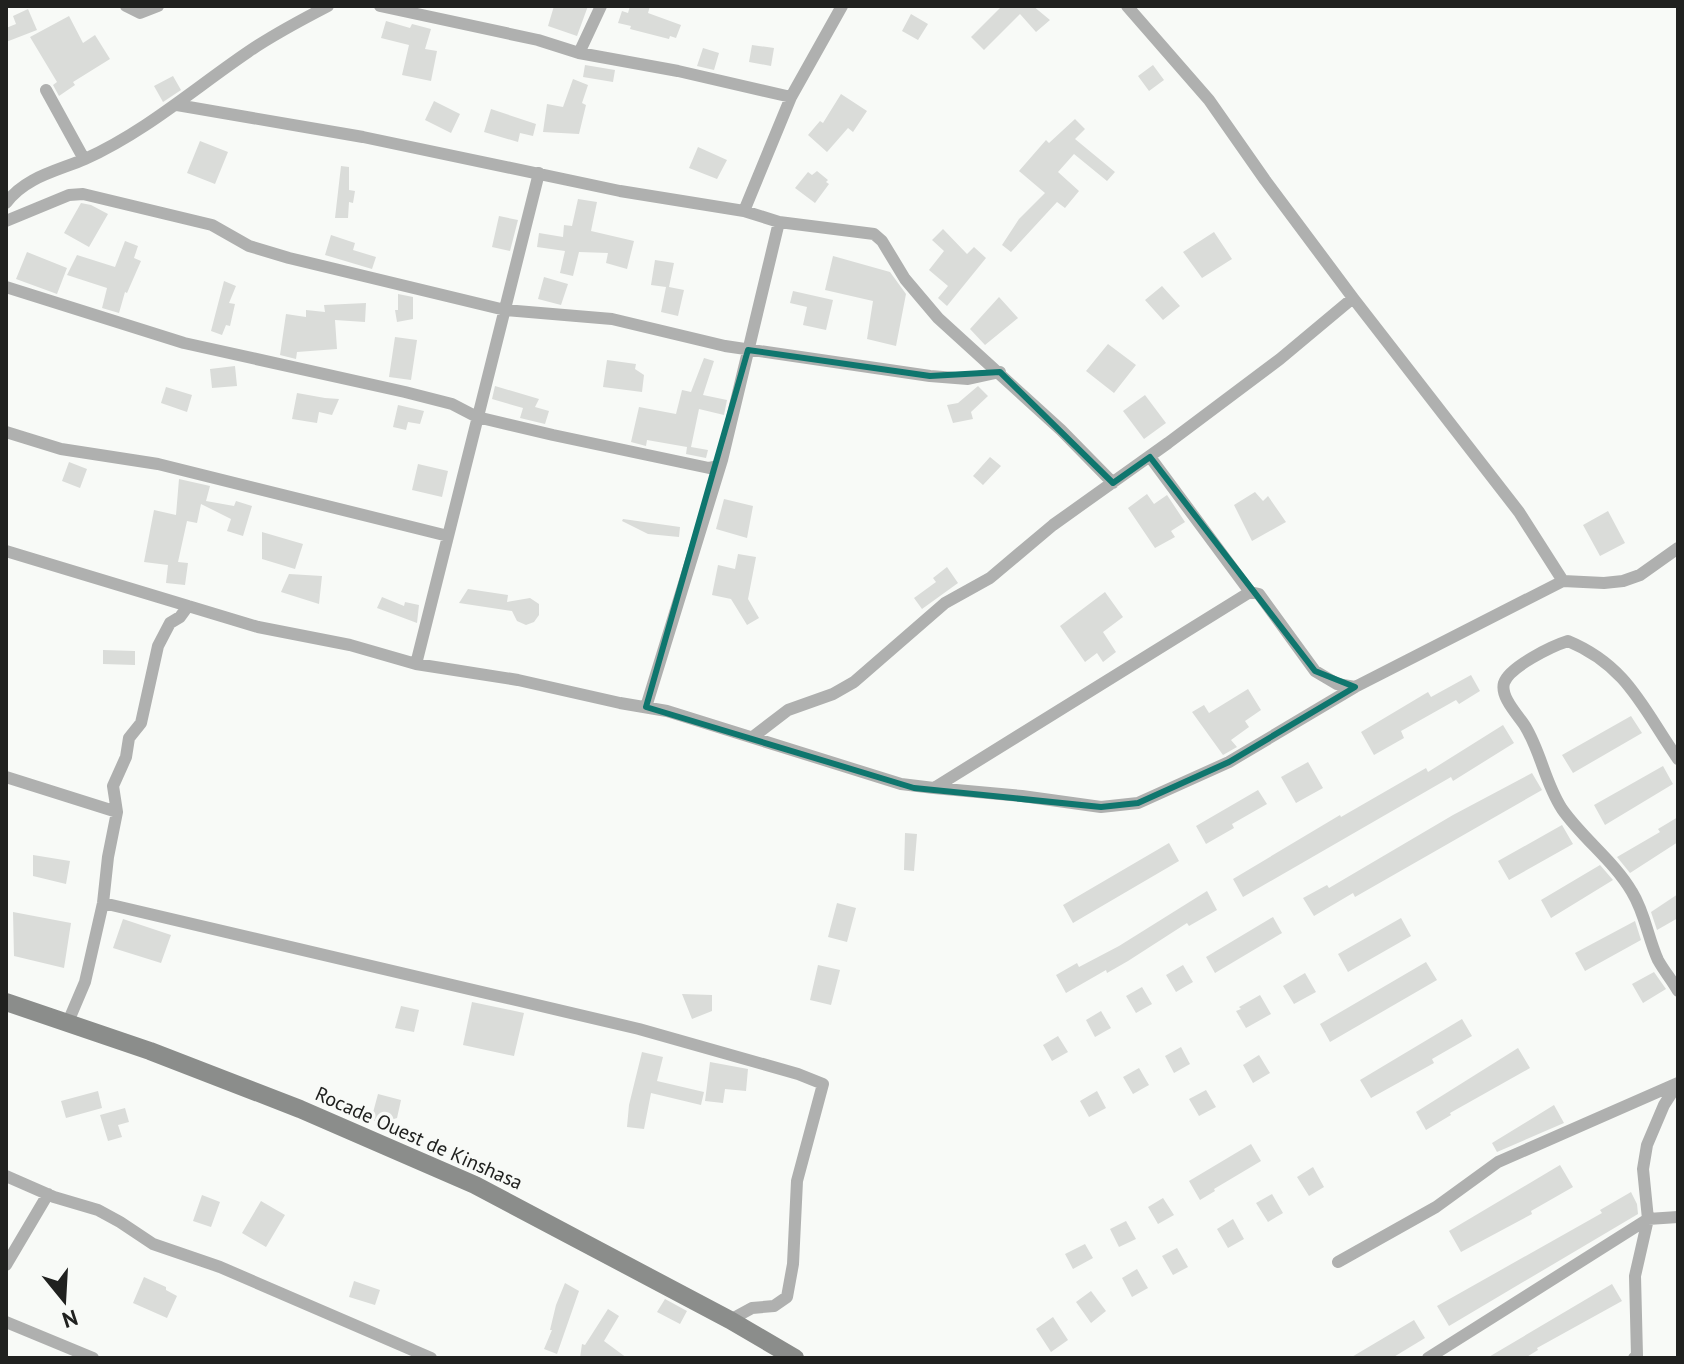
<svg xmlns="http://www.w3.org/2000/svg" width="1684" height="1364" viewBox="0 0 1684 1364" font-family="'PT Sans',sans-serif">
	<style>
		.building { fill: #dadcd9 }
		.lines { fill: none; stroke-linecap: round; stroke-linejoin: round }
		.minor { stroke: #afb0af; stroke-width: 12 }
		.secondary { stroke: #8b8d8b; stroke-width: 18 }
		.marked { fill: none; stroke: #0f766e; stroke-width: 6; stroke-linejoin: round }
		.labels { text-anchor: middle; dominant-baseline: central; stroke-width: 7; stroke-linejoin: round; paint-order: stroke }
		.street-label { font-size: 20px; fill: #20211f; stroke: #f8faf7 }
	</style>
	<rect width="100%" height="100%" fill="#f8faf7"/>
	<path class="building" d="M554 6H588L577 36 548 26Z
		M630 6H650L648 13 681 25 676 38 670 36 669 39 630 29 631 26 618 23 622 11 628 13Z
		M1002 6H1033L1050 20 1036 32 1020 14 984 50 971 37Z
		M28 9 37 30 6 42V28L16 24 13 16Z
		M911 14 928 24 918 40 902 31Z
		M69 16 83 43 95 35 110 59 73 82 75 85 59 96 53 85 57 82 30 37Z
		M386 21 410 28 412 24 431 29 425 49 437 51 431 81 402 75 409 45 381 38Z
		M752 45 774 48 771 66 749 62Z
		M703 48 719 53 714 70 697 66Z
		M585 65 615 70 613 82 583 77Z
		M1153 65 1164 80 1149 91 1138 76Z
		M173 76 181 90 163 102 154 86Z
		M573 79 588 85 582 103 586 105 579 134 543 132 547 104 563 107Z
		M841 94 867 111 853 132 848 128 827 152 808 135 820 121 823 123Z
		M434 101 460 114 451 133 425 120Z
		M491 109 536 124 533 136 520 133 518 142 484 132Z
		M1075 119 1085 129 1075 139 1115 172 1107 181 1074 154 1058 172 1079 191 1065 208 1057 202 1011 252 1002 245 1019 219 1045 193 1019 171 1046 140 1049 143Z
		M200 141 228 152 215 184 187 173Z
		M698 147 727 160 717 179 689 168Z
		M341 166 349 167V190L355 191 353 203 349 202 348 218H335Z
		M817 171 828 180 826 182 829 184 815 203 795 188 808 172 812 175Z
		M578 199 597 202 591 231 634 241 627 269 606 263 608 253 579 252 573 276 560 273 565 251 537 247 539 233 563 237 564 225 572 226Z
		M81 203 91 205 108 214 89 247 64 233Z
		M499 216 518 220 510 251 492 247Z
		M943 229 967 254 974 247 986 258 947 306 938 298 948 286 929 270 944 251 932 240Z
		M1214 232 1232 259 1202 278 1183 252Z
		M331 235 355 243 353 250 376 257 372 269 325 255Z
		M125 241 138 246 134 258 141 261 127 293 125 292 119 313 102 308 107 288 67 275 77 255 115 267Z
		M27 252 67 268 57 294 16 279Z
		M833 256 890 272 906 294 896 346 867 339 873 301 825 290Z
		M655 260 674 263 669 287 684 290 678 316 661 312 666 287 651 285Z
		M544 277 568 284 561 305 538 299Z
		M224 281 236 286 229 303 235 304 230 326 226 325 222 335 211 331Z
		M1162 286 1180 306 1163 320 1145 300Z
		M793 291 833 300 826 330 803 325 807 307 790 303Z
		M398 294 413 297V319L397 322 395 310H398Z
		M999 297 1018 318 985 345 970 329Z
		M366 303 365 322 335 320 337 349 297 352 296 359 280 355 286 314 306 317V310L325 312 324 305Z
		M395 337 417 340 411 380 389 377Z
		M1108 344 1136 365 1114 393 1086 371Z
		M704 358 714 361 703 395 727 400 724 415 699 409 691 447 708 450 706 458 686 454 687 447 647 440 646 446 631 442 639 407 676 414 682 390 691 392Z
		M607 360 636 364 635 369 644 375 642 392 603 387Z
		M235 366 237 386 212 388 210 369Z
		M495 386 539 399 535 407 549 411 545 424 520 418 523 408 492 399Z
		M978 386 988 396 971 412 973 419 953 423 947 405 958 403Z
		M166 387 192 395 187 412 161 403Z
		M297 393 325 398 339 399 332 415 319 412 317 423 292 419Z
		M1145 395 1166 423 1144 439 1123 411Z
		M398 405 424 411 420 424 408 422 406 430 393 427Z
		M990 457 1001 466 983 485 973 476Z
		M69 462 87 469 80 488 62 481Z
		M418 464 448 471 442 497 412 490Z
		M179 479 210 486 206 501 234 506 236 501 252 506 243 536 227 531 231 519 201 504 197 523 187 521 178 562 188 563 185 585 166 583 168 565 144 562 154 510 176 515Z
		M1255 492 1263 501 1268 496 1286 522 1252 541 1234 505Z
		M1147 494 1154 504 1167 495 1185 522 1171 531 1175 537 1155 548 1128 508Z
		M724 499 753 506 747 538 716 529Z
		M1608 511 1625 543 1600 556 1583 525Z
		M623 519 680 527 679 537 648 534 622 521Z
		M262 532 303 544 295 569 262 559Z
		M738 554 756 557 748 599 759 618 747 625 731 599 712 595 718 565 735 569Z
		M947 567 958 583 922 609 914 598 936 582 933 578Z
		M289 574 322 576 319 604 281 592Z
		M468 589 508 595 507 602 530 598 539 604V615L534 622 526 625 517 621 512 611 459 603Z
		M1105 592 1123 617 1103 632 1116 652 1103 662 1097 653 1085 662 1060 626Z
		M382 597 404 606 405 602 419 605 417 623 377 608Z
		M103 650 135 651V665L103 664Z
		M1471 675 1480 691 1459 704 1456 700 1401 731 1404 738 1374 755 1361 732 1428 692 1431 697Z
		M1248 689 1261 710 1245 721 1249 727 1231 740 1237 747 1223 755 1192 712 1204 705 1209 713Z
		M1631 716 1642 733 1573 773 1562 755Z
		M1503 725 1514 743 1453 781 1451 777 1243 897 1233 879 1340 815 1341 817 1426 768 1428 772Z
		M1308 762 1323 788 1296 803 1281 777Z
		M1663 766 1673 784 1605 825 1594 805Z
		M1532 773 1542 790 1355 897 1353 893 1314 916 1303 898 1327 885 1329 888 1453 815Z
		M1258 790 1267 804 1232 824 1234 828 1206 844 1196 826Z
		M1678 817V842L1630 873 1617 857 1660 832 1658 829Z
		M1562 825 1573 844 1509 880 1498 861Z
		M905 833 917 834 914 871 904 870Z
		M1169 843 1179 861 1073 923 1063 905Z
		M33 855 70 861 66 884 33 876Z
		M1600 865 1613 880 1551 918 1541 900Z
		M1207 891 1217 910 1189 926 1187 923 1128 961 1107 973 1106 970 1066 993 1056 975 1077 963 1079 967 1119 946Z
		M1678 894V918L1657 930 1651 912Z
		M837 903 856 908 847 942 828 937Z
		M13 912 71 923 64 968 14 956Z
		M1273 917 1282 933 1215 973 1206 957Z
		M1401 918 1411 936 1348 972 1338 954Z
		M123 919 171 935 161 963 113 948Z
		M1635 921 1641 940 1585 971 1575 953Z
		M1426 962 1437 980 1330 1042 1320 1024Z
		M818 965 840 970 831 1005 810 1000Z
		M1183 965 1193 982 1176 992 1166 975Z
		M1654 972 1666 989 1643 1003 1632 984Z
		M1305 973 1316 992 1294 1004 1283 986Z
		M1142 987 1152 1004 1136 1013 1126 996Z
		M682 994 712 995V1011L692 1019Z
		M1260 995 1271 1014 1246 1028 1236 1011 1241 1009 1239 1007Z
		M472 1002 524 1013 514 1056 463 1045Z
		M401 1006 419 1010 414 1032 395 1028Z
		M1101 1011 1111 1028 1095 1037 1086 1020Z
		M1462 1019 1472 1036 1432 1059 1434 1063 1371 1098 1360 1080Z
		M1058 1036 1068 1052 1052 1061 1043 1045Z
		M1181 1047 1190 1064 1174 1073 1165 1056Z
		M1518 1048 1530 1068 1450 1113 1451 1115 1426 1130 1416 1112Z
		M642 1052 663 1057 657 1081 704 1092 701 1105 651 1093 644 1129 627 1127 629 1105Z
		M1259 1055 1270 1073 1253 1083 1243 1065Z
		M710 1062 748 1069 746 1091 725 1089 723 1103 705 1101Z
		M1139 1068 1149 1085 1133 1094 1123 1077Z
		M1206 1090 1216 1107 1199 1116 1189 1099Z
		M98 1091 102 1108 66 1118 61 1101Z
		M1097 1091 1106 1108 1089 1117 1080 1101Z
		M378 1094 401 1100 397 1118 381 1123 371 1120Z
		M1554 1105 1564 1123 1497 1152 1492 1143Z
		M125 1108 129 1122 118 1125 122 1137 108 1141 100 1115Z
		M1251 1144 1261 1161 1214 1189 1215 1191 1200 1200 1189 1181Z
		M1560 1165 1573 1187 1531 1211 1532 1214 1461 1252 1449 1231Z
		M1313 1167 1324 1187 1309 1196 1297 1177Z
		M1631 1192 1637 1204 1638 1214 1449 1326 1437 1306 1602 1213 1600 1210Z
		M1272 1194 1283 1213 1268 1222 1256 1203Z
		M202 1195 220 1202 211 1227 193 1221Z
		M1163 1198 1174 1215 1158 1224 1148 1207Z
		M261 1201 285 1215 266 1247 242 1233Z
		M1233 1219 1244 1239 1228 1248 1217 1229Z
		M1126 1221 1136 1239 1119 1247 1110 1229Z
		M1085 1244 1093 1258 1073 1269 1065 1254Z
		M1177 1248 1188 1267 1173 1275 1162 1256Z
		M1137 1269 1148 1288 1132 1297 1122 1278Z
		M144 1277 166 1287V1290L177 1296 167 1318 133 1303Z
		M354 1281 380 1290 375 1305 349 1297Z
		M565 1283 579 1291 557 1354 544 1349 552 1330H550L556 1305Z
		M1612 1284 1622 1301 1537 1348 1538 1350 1525 1358H1487Z
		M1091 1291 1106 1311 1091 1323 1076 1302Z
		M665 1299 687 1311 680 1324 657 1312Z
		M608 1309 619 1316 604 1341 627 1358H580L582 1344 585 1345Z
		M1053 1317 1068 1340 1051 1352 1036 1329Z
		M1414 1320 1425 1338 1392 1358H1350Z"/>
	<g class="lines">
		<path class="minor" d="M126 6 140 13 158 6
			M380 6 538 40 579 53 678 71 791 97
			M1127 6 1209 100 1265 180 1353 298 1519 512 1563 581
			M579 53 601 6
			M46 90 84 159
			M177 105 363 137 620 191 744 211 779 222 874 234 882 241 905 279 938 318 1061 430 1113 483
			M6 203C25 177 57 171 85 159 145 132 195 88 248 52 274 34 301 20 328 6
			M744 211 791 97 842 6
			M6 221 69 195 83 194 212 225 249 246 289 258 505 310 612 319 725 346 930 376 968 379 1000 372
			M6 287 184 343 405 392 452 404 477 417 553 435 709 468 719 466
			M6 432 61 449 158 464 448 536
			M1150 457 1250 592
			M6 551 258 627 350 645 416 664 518 680 620 703 667 711 901 784 934 788 1250 592 1259 594 1315 671 1337 684 1355 687 1563 581 1604 583 1623 581 1640 575 1678 548
			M416 664 539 173
			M646 707 722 460 779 222
			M754 736 788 710 833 694 854 682 945 603 990 578 1053 525 1168 443 1280 359 1353 298
			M1678 759C1643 709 1628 666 1568 641 1552 646 1509 667 1504 683 1500 697 1518 715 1525 726 1541 752 1545 783 1562 809 1583 839 1614 861 1632 892 1645 913 1648 938 1658 960 1664 971 1672 980 1678 991
			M6 777 117 812
			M934 788 1022 796 1101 807 1138 803 1229 762 1355 687
			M103 903 639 1029 798 1074 823 1084 797 1181 793 1264 787 1297 774 1306 752 1308 730 1320
			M68 1022 85 982 103 903 108 857 117 812 113 786 126 757 129 738 141 723 158 646 170 623 180 617 188 606
			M6 1176 54 1197 98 1210 120 1222 153 1244 220 1267 431 1358
			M1338 1262 1436 1207 1498 1162 1678 1083
			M6 1265 48 1194
			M6 1322 93 1358
			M1428 1358 1648 1219 1678 1217
			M1634 1358 1637 1356 1635 1276 1648 1219 1643 1169 1647 1145 1664 1105 1678 1083"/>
		<path class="secondary" d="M6 1002 150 1051 300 1109 475 1185 730 1320 795 1358"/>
	</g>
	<path class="marked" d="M748 350 930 376 1000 372 1113 483 1150 457 1315 671 1355 687 1229 762 1138 803 1101 807 914 788 646 707Z"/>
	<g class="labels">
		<g class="street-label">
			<text transform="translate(419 1138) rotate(24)">Rocade Ouest de Kinshasa</text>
		</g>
	</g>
	<rect width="1684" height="1364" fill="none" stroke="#20211f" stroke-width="16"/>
	<g transform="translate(64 1300) rotate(162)" stroke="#f8faf7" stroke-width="6" paint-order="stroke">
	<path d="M0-6L14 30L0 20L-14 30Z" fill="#20211f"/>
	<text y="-12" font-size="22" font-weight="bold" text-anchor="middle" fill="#20211f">N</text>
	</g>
</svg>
